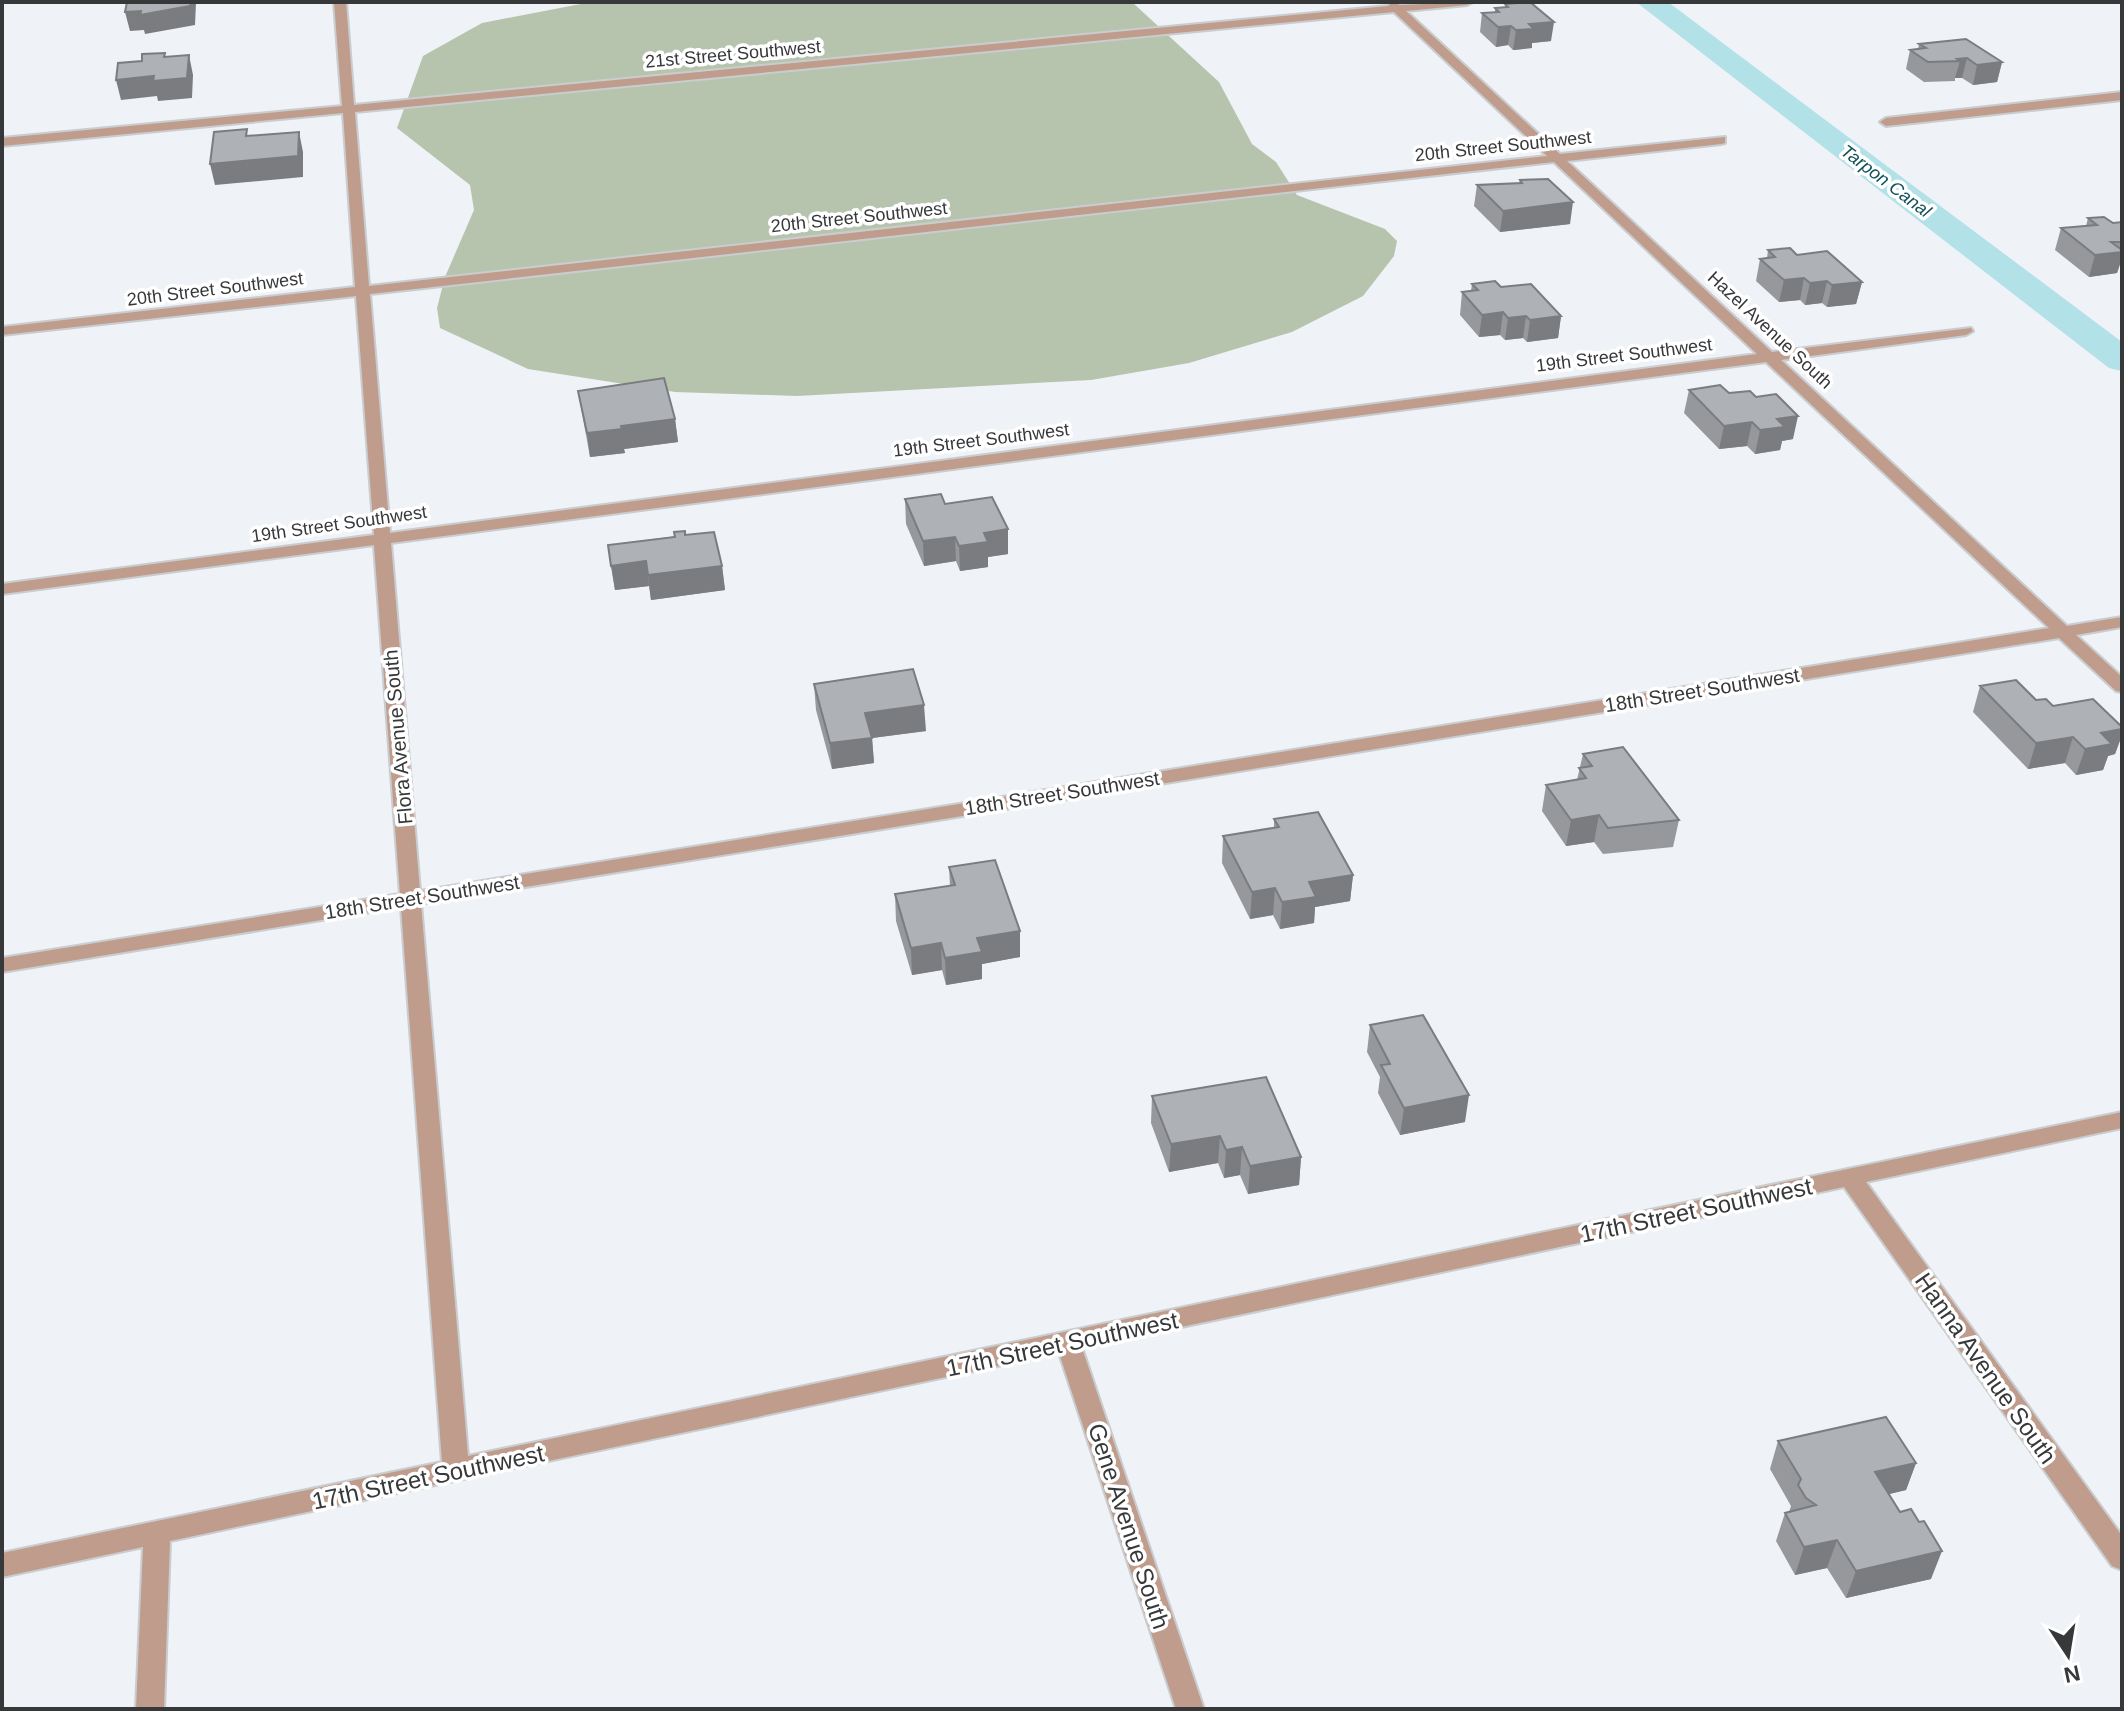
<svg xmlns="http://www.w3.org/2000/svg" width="2124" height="1711" viewBox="0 0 2124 1711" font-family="Helvetica,sans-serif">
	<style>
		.green { fill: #b6c4ae }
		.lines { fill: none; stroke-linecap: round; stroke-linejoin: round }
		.canal { fill: #b3e1e8; fill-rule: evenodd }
		.street-casing { stroke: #cacdd0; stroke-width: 4 }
		.street { fill: #bf9c8b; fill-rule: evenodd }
		.wall { fill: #96989c }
		.shaded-wall { fill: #7a7c7f }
		.building { fill: #aeb1b5; stroke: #7a7c7f; stroke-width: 2 }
		.labels { text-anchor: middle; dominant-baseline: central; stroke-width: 7; stroke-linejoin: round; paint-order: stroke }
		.far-street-label { font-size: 18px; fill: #37383a; stroke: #fff }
		.far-water-label { font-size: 18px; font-style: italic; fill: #105159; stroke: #fff }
		.street-label { font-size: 20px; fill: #37383a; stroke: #fff }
		.near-street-label { font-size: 24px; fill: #37383a; stroke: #fff }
	</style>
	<rect width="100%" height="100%" fill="#eff2f6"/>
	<path class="green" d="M591 2 1133 3 1219 82 1252 144 1276 162 1297 195 1385 229 1397 241 1394 256 1363 296 1292 332 1189 363 1091 380 797 396 675 392 528 369 440 328 437 308 445 277 474 210 470 185 397 128 423 56 482 23Z"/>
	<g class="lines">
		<path class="canal" d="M1636 2H1668L2122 342V371L2109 368Z"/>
		<defs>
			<path id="street" d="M334 2H346L354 105 1388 6 1392 2 1400 5 1473 2 1467 5 1406 11 1560 154 1725 137V143L1721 144 1567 161 1772 352 1971 328 1973 331 1966 335 1781 360 2067 626 2122 617V627L2076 635 2122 677V692L2116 691 2059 638 421 904 468 1456 2122 1112V1128L1866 1182 2122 1536V1570L2112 1566 1844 1187 1082 1348 1204 1709H1176L1059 1353 170 1541 164 1709H136L143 1547 2 1577V1553L442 1462 401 907 2 972V958L400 894 374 545 2 594V584L374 535 356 296 2 335V327L355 287 343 113 2 146V138L342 106ZM1394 12 1547 156 369 286 355 112ZM1554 162 1757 354 390 533 370 294ZM1766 362 2049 628 420 891 391 543Z
				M2122 92V100L1886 126 1880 122 1886 118Z"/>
		</defs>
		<use href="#street" class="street-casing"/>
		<use href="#street" class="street"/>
	</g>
	<path class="wall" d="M1505 4 1551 41 1532 43V48L1513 50 1508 45 1496 47 1480 32 1482 13 1495 12V8L1505 7Z
		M1919 44 2002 62 1997 82 1973 85 1962 78H1955V81L1924 82 1906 69 1910 50 1918 49Z
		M1520 180 1570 224 1500 232 1474 206 1477 185 1519 183Z
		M2088 218 2113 223 2122 222V264H2120L2117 273 2089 277 2055 250 2061 228 2086 226Z
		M1768 250 1797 255 1862 282 1856 304 1827 307 1822 303 1805 305 1800 300 1779 302 1756 281 1760 259 1767 258Z
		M1472 284 1501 287 1561 316 1558 338 1527 342 1523 338 1505 340 1500 335 1479 337 1460 315 1462 292 1471 291Z
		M1689 390 1793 439 1782 441 1780 450 1755 454 1747 446 1719 449 1684 413Z
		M578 391 675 419 678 442 624 449 625 453 590 457Z
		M905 499 945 504 1008 554 988 557V567L960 571 956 561 924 566 906 524Z
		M685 535 722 566 725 590 651 600 649 586 615 590 608 545Z
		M814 684 926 731 872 738 874 763 832 769 816 710Z
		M1980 686 2036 700 2122 727V735L2115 754 2108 756 2103 770 2076 775 2065 763 2028 769 1973 712Z
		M1583 754 1679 820 1673 847 1603 854 1594 842 1566 846 1542 811 1546 785 1577 780Z
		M1274 819 1353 875 1350 901 1315 907 1314 923 1280 929 1273 915 1250 919 1222 863 1223 836 1274 828Z
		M949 867 1020 931V957L982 964V979L946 985 942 970 912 975 896 921 895 894 950 886Z
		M1370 1025 1465 1122 1400 1135 1378 1093 1380 1077 1367 1052Z
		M1152 1096 1301 1157 1299 1185 1248 1194 1240 1175 1224 1178 1218 1163 1169 1172 1151 1123Z
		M1778 1441 1916 1463 1906 1490 1888 1494 1900 1512 1919 1522 1931 1579 1846 1598 1827 1568 1795 1575 1776 1541 1785 1513 1789 1512 1791 1506 1770 1469Z"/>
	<path class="shaded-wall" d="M191 2H196V3L195 25 145 34 144 30 130 31 125 12Z
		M1554 22 1551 41 1532 43V48L1513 50 1516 30 1529 24Z
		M1511 26 1508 45 1496 47 1498 27Z
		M189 55 193 75 192 98 158 101 157 96 121 100 116 80Z
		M1967 58 1962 78H1955L1960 61 1957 59Z
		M2002 62 1997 82 1973 85 1977 65Z
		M299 132 303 152V177L215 185 210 164Z
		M1573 202 1570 224 1500 232 1503 211Z
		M2122 252V258L2117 273 2089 277 2095 255Z
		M1804 278 1800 300 1779 302 1784 280Z
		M1827 281 1822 303 1805 305 1810 283Z
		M1862 282 1856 304 1827 307 1832 285Z
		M1503 312 1500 335 1479 337 1482 315Z
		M1526 316 1523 338 1505 340 1508 318Z
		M1561 316 1558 338 1527 342 1530 320Z
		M1798 416 1793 439 1782 441 1780 450 1755 454 1760 430 1777 419Z
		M675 419 678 442 624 449 625 453 590 457 587 433 621 426Z
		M1752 422 1747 446 1719 449 1724 426Z
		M1008 529V554L988 557V567L960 571 959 546 984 533Z
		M955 537 956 561 924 566 923 541Z
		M646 561 649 586 615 590 611 566Z
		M722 566 725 590 651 600 648 575Z
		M924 705 926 731 872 738 874 763 832 769 830 743 865 713Z
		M2122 729V735L2115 754 2108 756 2103 770 2076 775 2085 749 2101 733Z
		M2073 737 2065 763 2028 769 2036 743Z
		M1599 815 1594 842 1566 846 1571 820Z
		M1353 875 1350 901 1315 907 1314 923 1280 929 1282 902 1309 882Z
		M1275 888 1273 915 1250 919 1252 892Z
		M1020 931V957L982 964V979L946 985 945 958 977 938Z
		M941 943 942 970 912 975 911 948Z
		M1469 1095 1465 1122 1400 1135 1404 1108Z
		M1220 1136 1218 1163 1169 1172 1171 1144Z
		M1242 1147 1240 1175 1224 1178 1226 1150Z
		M1301 1157 1299 1185 1248 1194 1250 1166Z
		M1916 1463 1906 1490 1865 1500 1875 1472Z
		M1837 1540 1827 1568 1795 1575 1804 1547Z
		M1942 1551 1931 1579 1846 1598 1856 1571Z"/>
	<path class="building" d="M127 2H191L190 6 140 15 141 11 125 12Z
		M1530 2 1554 22 1529 24 1534 29 1516 30 1511 26 1498 27 1482 13 1499 12 1495 8 1508 7 1505 4Z
		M1966 39 2002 62 1977 65 1967 58 1957 59 1960 61 1928 62 1910 50 1926 48 1919 44Z
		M165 53 164 57 189 55 187 78 153 81 154 76 116 80 118 63 142 61V54Z
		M247 129 246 136 299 132 298 156 210 164 214 132Z
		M1548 179 1573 202 1503 211 1477 185 1522 183 1520 180Z
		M2104 217 2113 223 2122 222V242H2111L2122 250V252L2095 255 2061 228 2097 225 2088 218Z
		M1790 248 1797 255 1827 251 1862 282 1832 285 1827 281 1810 283 1804 278 1784 280 1760 259 1775 257 1768 250Z
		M1495 281 1501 287 1531 284 1561 316 1530 320 1526 316 1508 318 1503 312 1482 315 1462 292 1478 290 1472 284Z
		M664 378 675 419 621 426 622 429 587 433 578 391Z
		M1720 385 1729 393 1750 391 1756 397 1776 394 1798 416 1777 419 1785 427 1760 430 1752 422 1724 426 1689 390Z
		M941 494 945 504 992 497 1008 529 984 533 988 542 959 546 955 537 923 541 905 499Z
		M685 531V535L714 532 722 566 648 575 646 561 611 566 608 545 675 537 674 532Z
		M913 669 924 705 865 713 872 738 830 743 814 684Z
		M2016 680 2036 700 2046 699 2053 706 2093 699 2122 727V729L2101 733 2112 744 2085 749 2073 737 2036 743 1980 686Z
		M1623 747 1679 820 1608 828 1599 815 1571 820 1546 785 1586 778 1579 768 1592 766 1583 754Z
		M1318 812 1353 875 1309 882 1316 897 1282 902 1275 888 1252 892 1223 836 1279 827 1274 819Z
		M995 860 1020 931 977 938 982 952 945 958 941 943 911 948 895 894 955 885 949 867Z
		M1423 1015 1469 1095 1404 1108 1381 1065 1390 1064 1370 1025Z
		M1266 1077 1301 1157 1250 1166 1242 1147 1226 1150 1220 1136 1171 1144 1152 1096Z
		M1886 1417 1916 1463 1875 1472 1900 1512 1911 1509 1919 1522 1924 1521 1942 1551 1856 1571 1837 1540 1804 1547 1785 1513 1816 1505 1806 1498 1798 1485 1801 1479 1778 1441Z"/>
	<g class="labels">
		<g class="far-street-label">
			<text transform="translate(733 54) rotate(-5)">21st Street Southwest</text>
			<text transform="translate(1503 146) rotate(-6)">20th Street Southwest</text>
			<text transform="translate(859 217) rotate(-6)">20th Street Southwest</text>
			<text transform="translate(215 289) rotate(-7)">20th Street Southwest</text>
			<text transform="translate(1770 330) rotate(43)">Hazel Avenue South</text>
			<text transform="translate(1624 355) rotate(-7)">19th Street Southwest</text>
			<text transform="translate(981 440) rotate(-7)">19th Street Southwest</text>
			<text transform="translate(339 524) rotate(-8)">19th Street Southwest</text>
		</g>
		<g class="far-water-label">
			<text transform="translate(1886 181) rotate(37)">Tarpon Canal</text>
		</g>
		<g class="street-label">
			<text transform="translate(1702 690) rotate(-9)">18th Street Southwest</text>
			<text transform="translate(398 737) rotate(-95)">Flora Avenue South</text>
			<text transform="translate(1062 793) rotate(-9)">18th Street Southwest</text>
			<text transform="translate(422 897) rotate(-9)">18th Street Southwest</text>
		</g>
		<g class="near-street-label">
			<text transform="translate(1696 1210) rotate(-12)">17th Street Southwest</text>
			<text transform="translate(1062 1344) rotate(-12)">17th Street Southwest</text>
			<text transform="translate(1986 1368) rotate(55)">Hanna Avenue South</text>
			<text transform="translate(428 1477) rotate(-12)">17th Street Southwest</text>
			<text transform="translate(1129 1526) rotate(72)">Gene Avenue South</text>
		</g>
	</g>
	<rect width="2124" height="1711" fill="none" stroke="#37383a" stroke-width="8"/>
	<g transform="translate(2068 1655) rotate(168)" stroke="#ffffff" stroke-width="6" paint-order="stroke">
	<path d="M0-6L14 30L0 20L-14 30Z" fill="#37383a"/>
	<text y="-12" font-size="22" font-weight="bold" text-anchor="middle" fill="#37383a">N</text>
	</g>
</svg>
